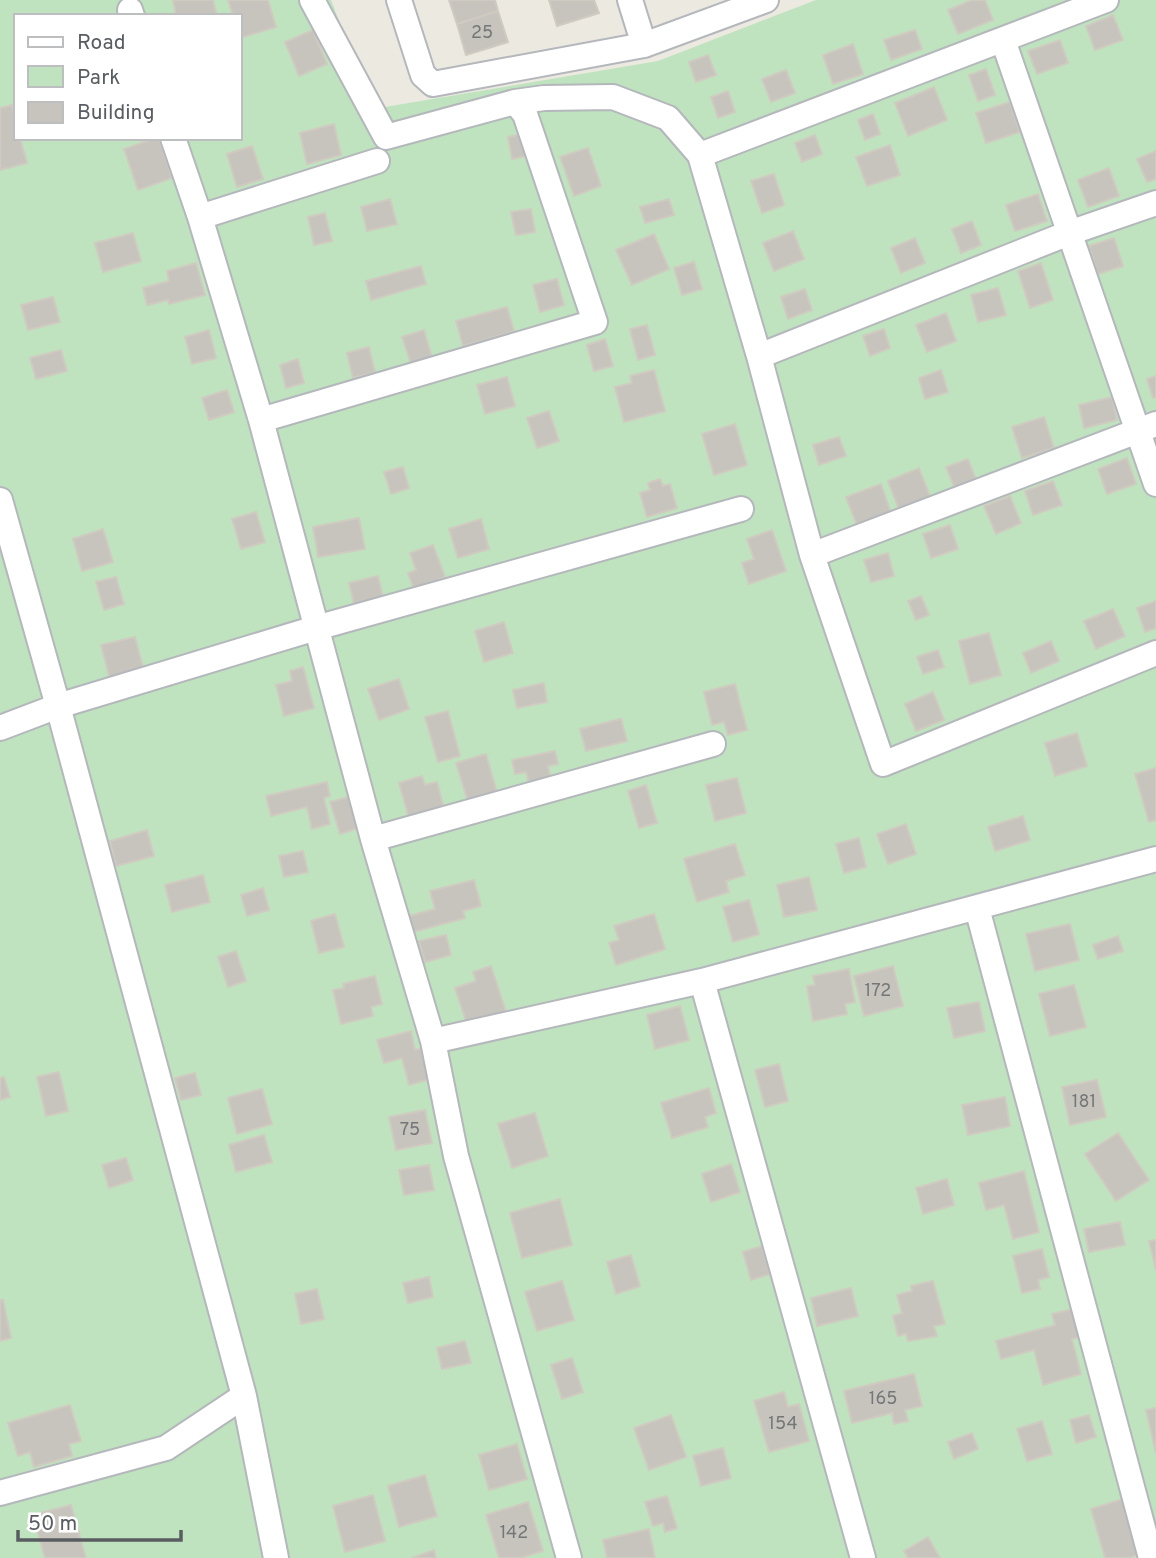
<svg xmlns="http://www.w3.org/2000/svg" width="1156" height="1558" viewBox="0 0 1156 1558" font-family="Overpass,sans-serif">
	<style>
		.green { fill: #bee3be; fill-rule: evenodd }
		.building { fill: #c7c4be; stroke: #d0cbc0; stroke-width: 2 }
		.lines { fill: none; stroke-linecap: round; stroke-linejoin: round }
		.minor-casing { stroke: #b4b7bb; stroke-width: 28 }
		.minor { stroke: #fff; stroke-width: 24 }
		.labels { text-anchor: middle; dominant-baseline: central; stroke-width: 5; stroke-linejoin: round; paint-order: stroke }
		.number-label { font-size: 18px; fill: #747778 }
	</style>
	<rect width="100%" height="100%" fill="#ece9e1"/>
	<path class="green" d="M0 0H331L373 109 658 61 816 0H1156V1558H0ZM16 16H240V138H16Z"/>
	<path class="building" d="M173 0H213L217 16H176Z
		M228 0H268L276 27 240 38V16H233Z
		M449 0H495L498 11 457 24Z
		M549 0H594L599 13 557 26Z
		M972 0H985L993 20 958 34 948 10Z
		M498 11 508 42 466 55 457 24Z
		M1113 15 1123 40 1095 50 1086 26Z
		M313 30 327 64 299 76 285 42Z
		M915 30 922 49 891 60 884 40Z
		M1060 40 1068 63 1037 74 1028 51Z
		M853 44 863 74 833 84 823 55Z
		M708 55 716 75 696 82 689 62Z
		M986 69 995 95 978 101 969 75Z
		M786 70 795 93 771 102 762 79Z
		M934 87 947 120 908 136 895 103Z
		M728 91 735 112 718 118 711 97Z
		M1010 102 1020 132 986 143 976 113Z
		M12 105 16 121V138H20L27 163 0 170V108Z
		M873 114 880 134 865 140 858 120Z
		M334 124 341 155 307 164 300 133Z
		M527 133 532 155 512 159 508 137Z
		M815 135 822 154 802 162 795 143Z
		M155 138H159L172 178 138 190 124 149Z
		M890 145 900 175 867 186 856 157Z
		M252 146 263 179 237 187 227 154Z
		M588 148 601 186 574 196 560 157Z
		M1156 151V179L1147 182 1137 159Z
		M1109 168 1119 196 1088 207 1078 180Z
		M774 174 784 205 762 213 751 181Z
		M1038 194 1047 221 1015 231 1006 205Z
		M390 199 397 224 367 231 361 207Z
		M669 199 674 215 645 223 640 207Z
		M531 209 535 232 516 235 511 212Z
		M325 213 332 241 314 245 308 217Z
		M972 221 981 245 961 253 952 229Z
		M793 231 804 259 774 271 763 243Z
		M133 233 141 261 103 272 95 243Z
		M654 234 669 269 632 285 616 250Z
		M915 238 925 263 901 273 891 248Z
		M1114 238 1123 266 1098 274 1089 246Z
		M694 262 702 289 682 295 674 268Z
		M196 263 205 295 169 304 168 300 147 305 143 288 169 281 167 271Z
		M1041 263 1053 300 1030 308 1018 271Z
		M421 266 426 284 371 300 366 281Z
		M557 279 564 305 540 312 533 285Z
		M998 288 1006 315 978 322 971 295Z
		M805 289 812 310 788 319 781 297Z
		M53 297 60 322 28 330 21 305Z
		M507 307 514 331 463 346 456 321Z
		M946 313 956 341 927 352 916 325Z
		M647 325 655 355 638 360 630 329Z
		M884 329 890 348 870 356 863 336Z
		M209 330 216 358 192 364 185 337Z
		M424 330 432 358 411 364 402 337Z
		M605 339 613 366 594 371 587 345Z
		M369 347 375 372 353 378 347 353Z
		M61 350 67 371 36 379 30 358Z
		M298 359 304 383 286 388 280 365Z
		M654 370 665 411 624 422 615 387 632 383 630 376Z
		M941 370 948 392 925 399 919 378Z
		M1156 376V397L1153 398 1147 379Z
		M507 377 515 406 485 414 477 385Z
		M227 390 234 412 209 420 202 398Z
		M1112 397 1117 420 1084 428 1079 405Z
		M549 411 559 441 537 448 527 418Z
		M1044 417 1054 448 1022 458 1012 427Z
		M735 424 747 465 714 475 702 434Z
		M839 437 846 456 819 465 813 445Z
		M1127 458 1136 484 1107 494 1098 469Z
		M968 459 976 480 955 489 946 467Z
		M403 467 409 488 391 494 384 472Z
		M919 468 931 499 900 512 888 481Z
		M660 479 663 486 670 484 677 508 647 517 640 493 650 490 648 483Z
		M1053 481 1062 505 1033 515 1025 491Z
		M881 484 892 516 858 528 846 497Z
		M1010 496 1021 523 996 534 984 506Z
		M256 512 265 542 241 549 232 519Z
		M359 518 365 549 318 557 313 527Z
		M481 519 489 549 458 558 449 529Z
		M950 525 958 549 931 558 923 534Z
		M103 529 113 562 82 571 73 539Z
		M772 530 786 571 749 584 742 563 754 559 747 539Z
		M433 545 445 577 439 579 442 585 416 595 408 573 416 570 410 553Z
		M888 553 894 576 871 582 864 560Z
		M378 576 384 601 355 608 349 583Z
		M116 577 124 604 104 610 96 582Z
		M921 596 929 615 916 620 908 601Z
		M1156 601V628L1145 632 1137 608Z
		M1113 609 1125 636 1096 649 1084 621Z
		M504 622 513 653 484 662 475 631Z
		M989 633 1001 675 970 684 959 641Z
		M135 637 144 671 110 680 101 645Z
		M1051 641 1059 661 1031 673 1023 653Z
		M938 650 944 667 923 674 917 657Z
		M303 667 314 708 284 716 276 685 292 681 290 671Z
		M399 679 409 709 379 720 368 689Z
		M544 683 547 702 517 708 513 690Z
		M735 684 747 730 728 735 724 722 712 725 704 692Z
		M933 692 944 720 916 731 905 704Z
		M448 711 460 756 438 762 425 717Z
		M621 719 627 741 586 751 580 729Z
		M1077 733 1087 766 1055 776 1045 743Z
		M555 751 558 764 548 766 552 784 530 789 526 772 515 774 512 760Z
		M486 754 498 796 469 805 456 763Z
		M1156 768V820L1149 822 1135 774Z
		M422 776 425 785 437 782 445 812 410 822 399 783Z
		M737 778 746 813 715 821 706 785Z
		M327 782 330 796 324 798 330 824 312 829 307 807 271 816 266 796Z
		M646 785 657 823 639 828 628 791Z
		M356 795 365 826 340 834 330 802Z
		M1023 816 1030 840 995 851 988 827Z
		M906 824 916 854 888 864 877 834Z
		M147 830 154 856 116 866 110 841Z
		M859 838 866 867 844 873 836 844Z
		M735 844 745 875 726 881 729 892 697 902 684 859Z
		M303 851 308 872 284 877 279 856Z
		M203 875 210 902 172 912 165 885Z
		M809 877 817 910 784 917 777 885Z
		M474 880 481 906 463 911 465 918 413 932 409 916 435 909 430 891Z
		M263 888 269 910 247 916 241 895Z
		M749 900 759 934 733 942 723 907Z
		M335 914 344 947 319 953 311 921Z
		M654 914 665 949 616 965 609 943 619 940 614 926Z
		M1070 924 1079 960 1035 971 1026 934Z
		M446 935 451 955 425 962 419 941Z
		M1118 936 1123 951 1098 959 1093 945Z
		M236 951 246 981 228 987 218 957Z
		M491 966 507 1015 468 1027 455 988 476 981 473 972Z
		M893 966 903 1006 864 1016 854 976Z
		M849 969 855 1002 845 1004 847 1014 813 1021 807 986 815 985 813 976Z
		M375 976 382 1004 371 1007 373 1016 341 1024 333 990 344 988 343 984Z
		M1074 985 1086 1027 1050 1036 1039 994Z
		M979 1002 985 1031 954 1038 947 1008Z
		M680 1006 689 1040 655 1049 647 1015Z
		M411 1031 415 1050 426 1047 434 1078 409 1085 402 1058 384 1063 377 1040Z
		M779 1064 788 1101 765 1107 755 1070Z
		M59 1072 68 1111 46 1116 37 1077Z
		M195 1073 201 1095 181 1100 175 1078Z
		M4 1077 10 1097 0 1100V1078Z
		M1097 1080 1106 1117 1070 1125 1062 1087Z
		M709 1088 716 1113 705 1117 708 1127 672 1138 661 1103Z
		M262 1089 272 1124 237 1134 228 1098Z
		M1005 1097 1010 1126 968 1135 962 1105Z
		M425 1110 432 1143 396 1150 389 1117Z
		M535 1113 548 1156 512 1168 498 1124Z
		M1118 1133 1149 1180 1116 1201 1085 1154Z
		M264 1135 272 1162 236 1172 229 1145Z
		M126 1158 133 1180 109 1188 102 1165Z
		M731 1164 740 1192 711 1202 702 1174Z
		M429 1165 434 1190 404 1195 399 1170Z
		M1024 1171 1039 1232 1013 1239 1004 1205 986 1210 979 1183Z
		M947 1179 954 1205 923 1214 916 1188Z
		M560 1199 572 1245 522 1258 510 1213Z
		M1120 1222 1125 1245 1089 1252 1084 1229Z
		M1156 1240V1270L1149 1241Z
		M762 1246 770 1274 751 1280 743 1252Z
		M1042 1249 1049 1277 1038 1280 1040 1289 1022 1293 1013 1256Z
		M631 1255 640 1286 616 1294 607 1262Z
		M429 1277 433 1297 408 1303 403 1283Z
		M562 1281 574 1320 537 1331 525 1292Z
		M933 1281 945 1324 934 1326 937 1336 908 1341 906 1334 898 1336 893 1316 902 1313 897 1295 912 1291 911 1286Z
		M851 1288 858 1316 817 1326 811 1298Z
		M317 1289 324 1319 301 1324 295 1294Z
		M0 1300H3L11 1338 0 1341Z
		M1077 1308 1084 1336 1072 1339 1081 1374 1043 1385 1034 1350 1001 1359 996 1341 1055 1325 1052 1314Z
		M465 1341 471 1363 442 1369 437 1348Z
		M572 1358 583 1392 562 1399 551 1365Z
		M914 1374 922 1406 905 1410 908 1421 894 1424 892 1413 852 1423 844 1391Z
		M784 1392 788 1407 799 1404 809 1441 769 1452 754 1401Z
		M70 1405 81 1441 69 1444 72 1456 34 1467 30 1452 18 1456 8 1423Z
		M1156 1408V1453L1146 1410Z
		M671 1415 686 1457 649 1470 634 1428Z
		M1089 1415 1096 1437 1076 1443 1070 1420Z
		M1042 1421 1052 1454 1027 1461 1017 1429Z
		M972 1433 978 1449 954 1459 948 1442Z
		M517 1444 527 1479 489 1490 479 1455Z
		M723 1448 731 1478 701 1486 693 1456Z
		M425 1475 437 1516 399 1527 388 1486Z
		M373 1495 385 1541 345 1552 333 1506Z
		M667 1496 677 1528 665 1532 663 1523 653 1526 645 1502Z
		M1126 1498 1142 1554 1127 1558H1105L1091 1509Z
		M528 1502 543 1551 520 1558H499L486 1515Z
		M71 1505 86 1558H45L33 1515Z
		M649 1529 655 1558H607L603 1540Z
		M928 1537 940 1558H908L904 1551Z
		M434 1550 436 1558H412Z"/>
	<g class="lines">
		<defs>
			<path id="minor" d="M399 0 423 75 433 84 644 45 766 0
				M630 0 644 45
				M130 10 132 16
				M1003 40 1156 484
				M515 102 544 98 613 97 668 118 700 155 1106 0
				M173 138 200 217 261 420 373 839 433 1041 456 1156 569 1558
				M700 155 759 356 812 555 883 764 1156 653
				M200 217 377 161
				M759 356 1069 233 1156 203
				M261 420 595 322 525 114 515 102 386 137 312 0
				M0 500 58 706 244 1396 276 1558
				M812 555 1156 424
				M0 728 58 706 316 628 741 509
				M373 839 713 744
				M977 908 1151 1558
				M702 981 863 1558
				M433 1041 702 981 1156 859
				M0 1493 166 1448 244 1396"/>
		</defs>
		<use href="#minor" class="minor-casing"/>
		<use href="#minor" class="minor"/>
	</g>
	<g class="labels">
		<g class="number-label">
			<text x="482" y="33">25</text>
			<text x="878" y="991">172</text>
			<text x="1084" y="1102">181</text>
			<text x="410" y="1130">75</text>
			<text x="883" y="1399">165</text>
			<text x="783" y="1424">154</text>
			<text x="514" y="1533">142</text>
		</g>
	</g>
	<rect x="14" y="14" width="228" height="126" fill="#ffffff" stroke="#bdbec0" stroke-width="2"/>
	<rect x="28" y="37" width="35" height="10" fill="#ffffff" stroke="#bdbec0" stroke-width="2"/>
	<text x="77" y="49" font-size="21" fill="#595d61">Road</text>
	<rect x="28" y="66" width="35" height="21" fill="#bee3be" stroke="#bdbec0" stroke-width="2"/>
	<text x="77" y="84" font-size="21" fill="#595d61">Park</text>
	<rect x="28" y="102" width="35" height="21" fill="#c7c4be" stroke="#bdbec0" stroke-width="2"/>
	<text x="77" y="119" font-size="21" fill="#595d61">Building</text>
	<path d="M18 1530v10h163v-10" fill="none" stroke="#595d61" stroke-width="3.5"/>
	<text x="28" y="1530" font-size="21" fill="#595d61" stroke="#ffffff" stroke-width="5" paint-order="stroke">50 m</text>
</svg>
